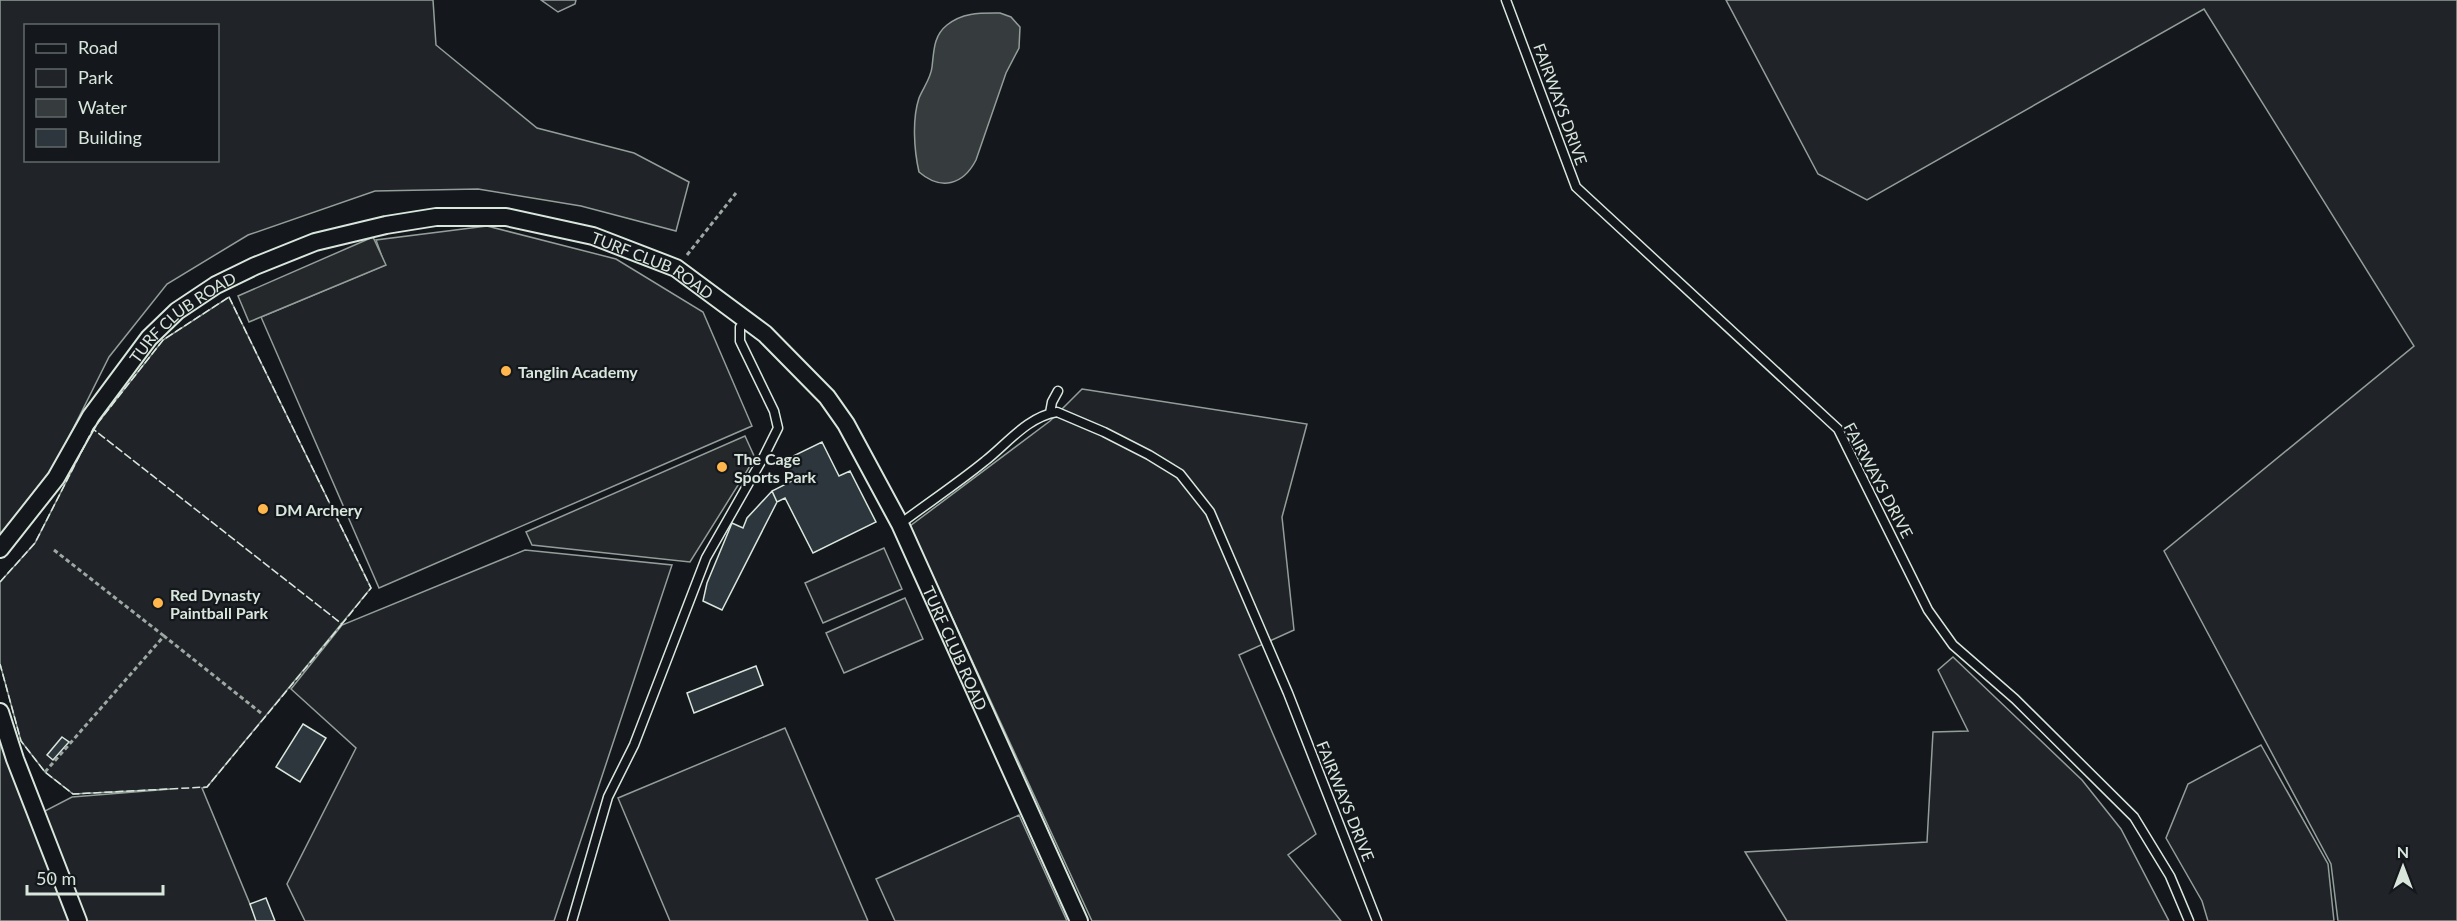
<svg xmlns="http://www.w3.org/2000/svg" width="2457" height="921" viewBox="0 0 2457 921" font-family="Lato,sans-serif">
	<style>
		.green { fill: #202428; stroke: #939e99; stroke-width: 1.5; fill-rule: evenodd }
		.parking { fill: #24282b; stroke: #939e99; stroke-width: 1.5 }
		.water { fill: #363b3e; stroke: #939e99; stroke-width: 1.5 }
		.building { fill: #2c363c; stroke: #d8e6dc; stroke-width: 1.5 }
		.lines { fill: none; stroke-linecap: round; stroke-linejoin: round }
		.service-casing { stroke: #d8e6dc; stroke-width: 11 }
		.minor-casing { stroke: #d8e6dc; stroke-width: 20 }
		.path { stroke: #9da8a2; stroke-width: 3; stroke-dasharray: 4.5 3; stroke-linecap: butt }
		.service { stroke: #14181c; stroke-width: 8 }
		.minor { stroke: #14181c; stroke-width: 16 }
		.fence { stroke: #d8e6dc; stroke-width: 1.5; stroke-dasharray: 8 3; stroke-linecap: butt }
		.poi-dot { fill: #ffb74d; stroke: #14181c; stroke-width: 2 }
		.labels { text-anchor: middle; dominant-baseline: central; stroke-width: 4.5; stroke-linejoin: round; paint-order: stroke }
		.street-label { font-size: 16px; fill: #d8e6dc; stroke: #14181c }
		.poi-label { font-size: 16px; font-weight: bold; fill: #d8e6dc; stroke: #14181c; text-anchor: start }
	</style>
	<rect width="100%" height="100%" fill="#14181c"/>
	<path class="green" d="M0 0H433L436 45 537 128 634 153 689 182 676 231 581 206 478 189 375 191 248 235 167 284 109 357 45 485 0 538ZM26 26H218V160H26Z
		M541 0H576L575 4 558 12Z
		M1726 0H2457V921H2338L2331 864 2164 551 2414 346 2204 9 1867 200 1818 174Z
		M487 226 616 259 703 312 752 426 379 588 261 317 385 265 376 240Z
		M229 297 371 588 207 787 202 788 257 921H85L39 814 72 797 171 789 73 794 45 772 21 741 0 664V582L35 543 93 429 163 340Z
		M1082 389 1307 424 1282 517 1294 630 1239 655 1316 834 1288 855 1341 921H1092L910 526 1050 421Z
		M884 548 902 589 823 623 805 583Z
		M525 550 672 565 554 921H305L287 884 356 748 291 689 342 625Z
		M905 598 923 639 844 673 826 633Z
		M1953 657 2082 780 2121 829 2169 921H1787L1745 852 1927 842 1933 732 1968 731 1938 670Z
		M785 728 868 921H670L618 798Z
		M0 735 74 921H0Z
		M2261 745 2328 864 2334 921H2208L2202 901 2166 838 2188 784Z
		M1019 815 1067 921H895L876 879Z"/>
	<path class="parking" d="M373 237 386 265 249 322 238 296Z
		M745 436 755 458 690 562 532 545 526 532Z"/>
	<path class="water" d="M1000 13 1011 17 1020 27 1019 48 1006 73 976 160C963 185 941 191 919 172 914 150 912 119 919 98 923 88 931 78 932 67 934 52 933 36 947 25 963 12 981 13 1000 13Z"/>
	<path class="building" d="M822 442 839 476 850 471 876 522 813 553 785 498 777 502 772 491 794 480 785 460Z
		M772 491 777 502 722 610 703 601 707 583 732 523 743 528 747 518Z
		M756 666 763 685 694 713 687 693Z
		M303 724 326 738 300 782 276 767Z
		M62 737 69 742 53 760 47 755Z
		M266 898 275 921H256L250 904Z"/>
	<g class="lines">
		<defs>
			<path id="service" d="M1506 0 1576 187 1838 429 1928 610 1953 645 2015 699 2134 817 2170 876 2189 921
				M1050 413 1052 402 1058 391
				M900 524C928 503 958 483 985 461 1007 444 1027 417 1057 412L1104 432 1149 455 1180 474 1210 512 1288 693 1377 921
				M572 921 608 797 634 745 706 558 763 458 778 428 774 411 740 341V327L746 321"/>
			<g id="minor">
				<path id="s1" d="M0 549 56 478 91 416 149 338 177 311 216 285 255 266 315 242 386 225 436 217H506L593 236 676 268 765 334 827 397 846 424 900 524 1079 921"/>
				<path d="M0 712 15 759 78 921"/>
			</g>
		</defs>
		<use href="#service" class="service-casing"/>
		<use href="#minor" class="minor-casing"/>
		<path class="path" d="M687 255 736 193
			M54 550 164 636
			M45 772 164 636 261 713"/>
		<use href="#service" class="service"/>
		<use href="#minor" class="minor"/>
		<path class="fence" d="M229 297 371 588 342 624 93 429 163 340Z
			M0 582 35 543 93 429 342 624 207 787 73 794 45 772 21 741 0 664"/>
	</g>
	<g class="poi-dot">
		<circle cx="506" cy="371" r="6"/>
		<circle cx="722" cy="467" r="6"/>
		<circle cx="263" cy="509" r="6"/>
		<circle cx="158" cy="603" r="6"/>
	</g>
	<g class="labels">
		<g class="street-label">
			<text transform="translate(1561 104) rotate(70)">FAIRWAYS DRIVE</text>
			<text stroke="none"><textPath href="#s1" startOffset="802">TURF CLUB ROAD</textPath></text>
			<text stroke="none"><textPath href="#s1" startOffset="298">TURF CLUB ROAD</textPath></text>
			<text transform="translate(1879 480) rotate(62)">FAIRWAYS DRIVE</text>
			<text stroke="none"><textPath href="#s1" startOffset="1306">TURF CLUB ROAD</textPath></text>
			<text transform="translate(1346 801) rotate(68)">FAIRWAYS DRIVE</text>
		</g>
		<g class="poi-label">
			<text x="518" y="371">Tanglin Academy</text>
			<text x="734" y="458">The Cage<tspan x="734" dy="18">Sports Park</tspan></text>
			<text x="275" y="509">DM Archery</text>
			<text x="170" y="594">Red Dynasty<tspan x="170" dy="18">Paintball Park</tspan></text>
		</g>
	</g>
	<rect x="24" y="24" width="195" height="138" fill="#14181c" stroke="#626a69" stroke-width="1.5"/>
	<rect x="36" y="44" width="30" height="9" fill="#14181c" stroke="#626a69" stroke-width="1.5"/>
	<text x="78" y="54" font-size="18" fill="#d8e6dc">Road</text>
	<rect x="36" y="69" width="30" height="18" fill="#202428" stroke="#626a69" stroke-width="1.5"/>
	<text x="78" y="84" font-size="18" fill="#d8e6dc">Park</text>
	<rect x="36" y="99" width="30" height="18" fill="#363b3e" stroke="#626a69" stroke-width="1.5"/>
	<text x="78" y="114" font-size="18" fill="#d8e6dc">Water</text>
	<rect x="36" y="129" width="30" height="18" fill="#2c363c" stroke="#626a69" stroke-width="1.5"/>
	<text x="78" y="144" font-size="18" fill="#d8e6dc">Building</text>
	<g transform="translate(2403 867)" stroke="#14181c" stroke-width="4.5" paint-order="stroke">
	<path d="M0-4.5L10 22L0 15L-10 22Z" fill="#d8e6dc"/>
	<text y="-9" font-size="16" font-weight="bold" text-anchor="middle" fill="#d8e6dc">N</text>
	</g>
	<path d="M27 885v9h136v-9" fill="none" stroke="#d8e6dc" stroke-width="3"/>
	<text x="36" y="885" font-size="18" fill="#d8e6dc" stroke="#14181c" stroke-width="4.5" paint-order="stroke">50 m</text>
</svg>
